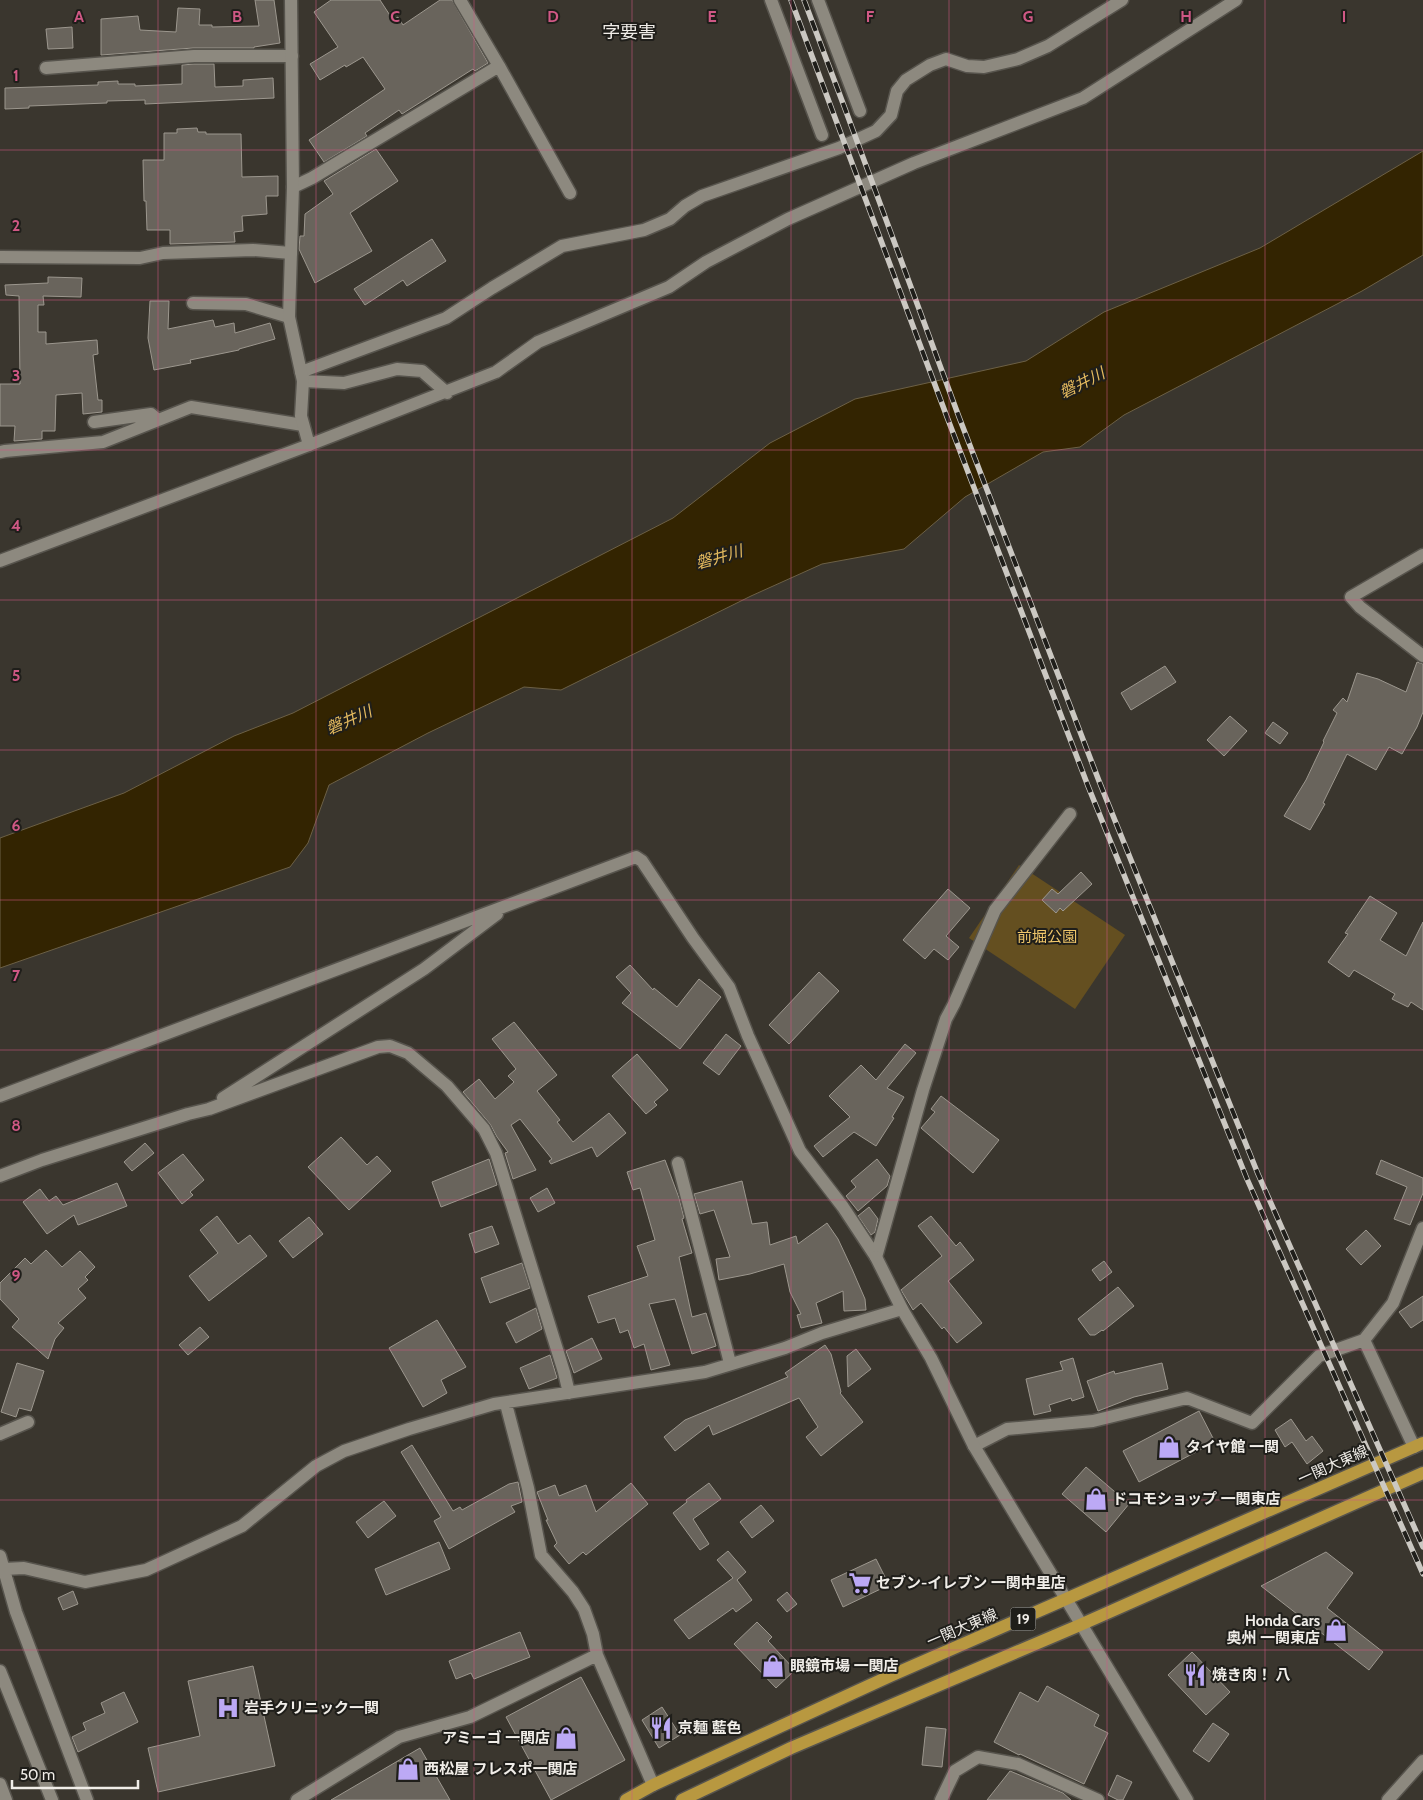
<svg xmlns="http://www.w3.org/2000/svg" width="1423" height="1800" font-family="Cabin,'Noto Sans JP',sans-serif">
<style>
.green{fill:#644f20}
.water{fill:#332401;stroke:#6c6046}
.building{fill:#69645c;stroke:#9c978e}
.lines{fill:none;stroke-linecap:round;stroke-linejoin:round}
.minor-casing{stroke:#57544d;stroke-width:15}
.tertiary-casing{stroke:#57544d;stroke-width:15}
.primary-casing{stroke:#57544d;stroke-width:15}
.minor{stroke:#8d897f;stroke-width:12}
.tertiary{stroke:#8d897f;stroke-width:12}
.primary{stroke:#b89840;stroke-width:12}
.rail-casing{stroke:#cbc8c2;stroke-width:5.5}
.rail{stroke:#1f1e1a;stroke-width:4;stroke-dasharray:11;stroke-linecap:butt}
.grid{fill:none;stroke:#d05885;stroke-width:1;stroke-opacity:0.55}
.labels{text-anchor:middle;dominant-baseline:central;stroke-width:4;stroke-linejoin:round;paint-order:stroke}
.shield{fill:#1f1e1a;stroke:#b1afaa;stroke-width:1}
.shield-label{font-size:14px;font-weight:bold;fill:#f0ede8}
.park-label{font-size:15px;fill:#efc66a;stroke:#1f1e1a}
.poi-label{font-size:15px;font-weight:bold;fill:#f0ede8;stroke:#1f1e1a;text-anchor:start}
.street-label{font-size:15px;fill:#f0ede8;stroke:#1f1e1a}
.water-label{font-size:16px;font-style:italic;fill:#e4ba5e;stroke:#1f1e1a}
.quarter-label{font-size:18px;fill:#f0ede8;stroke:#1f1e1a}
.grid-label{font-size:16px;text-anchor:middle;font-weight:bold;fill:#d05885;stroke:#1f1e1a;stroke-width:4;stroke-linejoin:round;paint-order:stroke}
</style>
<rect width="100%" height="100%" fill="#3a362e"/>
<path class="green" d="M1019,865L1125,935L1075,1009L969,938Z"/>
<path class="water" d="M1423,151V255L1362,291L1124,415L1080,447L1043,452L965,497L904,549L822,564L751,596L561,690L524,687L428,733L329,785L308,843L290,867L0,968V838L124,793L234,736L293,713L673,518L770,443L855,399L1026,361L1104,312L1260,248Z"/>
<path class="building" d="M255,0H274L280,43L254,47V48H193L101,55V19L138,16L140,30L176,32L178,8L200,9L199,25H212V27L259,26Z
M331,0H380L393,20L398,17L403,25L440,0H452L488,63L475,71L473,69L402,114L399,110L365,133L367,136L324,162L309,140L385,89L363,57L346,67L345,65L320,80L310,64L338,47L314,12Z
M72,27L73,48L48,49L46,29Z
M194,64H214L215,87L243,86V80L273,78L274,98L145,104V100L107,101V103L29,106V108L5,109V88L98,85V82L118,81V84H135V86L182,84V65Z
M197,128L198,132H206V134H241L242,177L278,176V196H266L267,214L242,216L243,231L234,232L235,242L170,244V230H147L146,201H144L143,160H164V133H177V129Z
M376,149L398,181L350,213L372,251L315,283L299,249L300,236H304L305,214L333,194L324,181Z
M432,239L446,261L407,286L403,280L365,305L354,289Z
M48,277L82,278L81,297L43,296L44,305H38V332H46V344L97,340L98,354L93,355L98,400H102V412L83,414L82,393L56,395L55,431H42V439L14,441L15,426H0V384H20L19,296L6,295L5,285L48,283Z
M150,301H169L168,329L213,320L215,327L234,323L235,333L270,323L275,339L239,349V350L190,360L191,363L154,370L148,338Z
M1417,662L1423,664V712L1417,727L1402,754L1389,747L1376,770L1347,754L1323,803L1325,804L1310,830L1284,816L1306,780L1324,742L1323,741L1337,713L1333,710L1343,698L1347,702L1357,673L1378,679L1406,692Z
M1165,666L1176,682L1131,710L1121,693Z
M1230,716L1247,731L1224,756L1207,740Z
M1273,722L1288,733L1280,744L1265,733Z
M1081,872L1092,884L1063,911L1060,908L1056,913L1042,900L1052,889L1058,894Z
M948,889L970,908L946,936L959,947L948,960L934,949L925,959L903,940Z
M1370,896L1397,913L1380,940L1406,956L1423,922V1010L1411,1002L1408,1007L1392,999L1395,994L1354,970L1349,977L1328,962L1348,934L1345,933Z
M630,965L653,990L654,988L677,1007L699,979L721,997L680,1049L622,1003L631,993L616,977Z
M819,972L839,991L789,1044L769,1025Z
M514,1022L557,1075L537,1091L560,1120L557,1122L573,1142L609,1113L626,1133L597,1157L592,1147L551,1164L549,1161L552,1159L520,1119L511,1125L536,1170L513,1179L505,1153L508,1152L497,1137L490,1124L463,1092L479,1079L495,1099L514,1082L508,1076L516,1069L492,1039Z
M726,1034L741,1046L719,1075L703,1063Z
M905,1044L916,1053L887,1088L904,1097L892,1117L894,1118L876,1146L854,1132L823,1157L814,1146L850,1117L829,1096L861,1065L876,1080Z
M637,1054L668,1090L654,1102L657,1105L646,1114L612,1076Z
M941,1096L999,1140L973,1173L921,1128L935,1112L931,1109Z
M341,1137L367,1165L377,1156L391,1171L349,1210L308,1167Z
M145,1143L154,1153L132,1171L124,1162Z
M183,1154L204,1180L190,1192L193,1195L182,1204L158,1173Z
M489,1159L497,1185L441,1207L432,1182Z
M877,1159L890,1176L887,1186L858,1211L846,1196L856,1187L851,1181Z
M665,1160L679,1198L684,1218L682,1219L692,1253L679,1257L692,1317L706,1313L716,1346L692,1354L675,1299L649,1304L670,1365L651,1370L644,1344L634,1348L628,1330L620,1333L615,1318L598,1323L588,1296L648,1276L637,1246L655,1240L640,1188L633,1190L627,1172Z
M1381,1160L1423,1178V1193L1410,1225L1394,1219L1407,1187L1376,1174Z
M742,1181L752,1224L767,1222L770,1245L796,1236L798,1244L827,1223L838,1239L852,1269L865,1299L866,1310L844,1311L843,1291L816,1303L822,1323L801,1328L797,1315L801,1314L790,1292L784,1264L750,1274L719,1280L716,1259L730,1257L714,1210L700,1214L694,1194Z
M117,1183L127,1206L78,1225L74,1215L47,1234L23,1202L40,1189L49,1201L56,1196L63,1205Z
M547,1188L555,1203L538,1212L530,1198Z
M869,1207L878,1219L875,1232L871,1235L858,1216Z
M217,1216L238,1244L250,1235L267,1256L209,1301L189,1276L218,1253L200,1230Z
M931,1216L956,1246L960,1242L974,1260L948,1281L982,1323L957,1343L944,1327L942,1329L921,1303L913,1310L901,1290L942,1256L918,1226Z
M309,1217L323,1234L293,1258L279,1241Z
M492,1226L499,1244L475,1253L469,1234Z
M1366,1230L1381,1246L1361,1265L1346,1249Z
M46,1250L62,1267L80,1251L95,1267L85,1277L88,1280L78,1289L86,1298L58,1323L64,1328L55,1339L48,1359L12,1327L19,1319L0,1299V1283L25,1258L31,1264Z
M1104,1261L1112,1272L1100,1281L1092,1270Z
M522,1263L530,1288L490,1303L481,1278Z
M1118,1287L1134,1306L1103,1331L1102,1330L1095,1335H1090L1078,1319Z
M1423,1296V1320L1411,1328L1399,1312Z
M536,1308L542,1329L516,1343L506,1323Z
M437,1320L466,1367L441,1380L447,1393L423,1407L389,1348Z
M200,1327L209,1337L188,1355L179,1345Z
M592,1338L602,1359L574,1373L566,1351Z
M825,1345L831,1354L841,1392L840,1393L863,1422L821,1456L806,1437L818,1427L799,1398L713,1435L709,1425L675,1451L664,1437L685,1420L788,1377L785,1373Z
M856,1349L871,1369L848,1387L847,1356Z
M550,1355L557,1378L529,1389L520,1368Z
M1073,1358L1084,1397L1072,1401L1071,1398L1049,1405L1051,1411L1034,1415L1026,1379L1063,1370L1060,1362Z
M17,1363L44,1371L31,1411L19,1408L16,1417L1,1412Z
M1162,1363L1168,1389L1134,1397L1098,1411L1087,1381L1114,1371L1115,1374Z
M1199,1411L1215,1442L1139,1482L1123,1451Z
M1291,1419L1306,1441L1312,1436L1323,1451L1307,1464L1292,1442L1285,1447L1275,1430Z
M412,1445L453,1511L460,1507L462,1510L509,1484L518,1482L522,1502L511,1506L515,1512L449,1549L434,1521L441,1517L401,1452Z
M1086,1467L1129,1504L1106,1532L1062,1494Z
M631,1483L648,1504L586,1555L583,1552L569,1564L554,1546L557,1543L546,1520H548L537,1492L555,1485L559,1496L586,1485L596,1512Z
M709,1483L721,1499L693,1519L709,1544L700,1550L673,1513L687,1502L686,1500Z
M384,1501L396,1516L368,1538L356,1522Z
M761,1505L774,1521L752,1538L740,1522Z
M439,1542L450,1569L386,1595L375,1569Z
M728,1551L746,1572L737,1580L752,1600L736,1612L733,1608L689,1639L674,1620L733,1578L717,1560Z
M1326,1552L1353,1573L1327,1608L1383,1652L1369,1670L1261,1586Z
M876,1559L889,1585L843,1607L831,1580Z
M73,1591L78,1604L63,1610L58,1598Z
M787,1592L797,1604L787,1612L777,1600Z
M757,1622L772,1637L768,1641L795,1670L776,1688L734,1644Z
M520,1632L530,1657L474,1679L471,1673L456,1679L449,1661Z
M1192,1652L1230,1692L1206,1715L1168,1675Z
M253,1666L275,1766L158,1792L148,1748L200,1736L188,1681Z
M581,1677L625,1760L551,1800L506,1717Z
M1047,1686L1099,1715L1094,1726L1108,1733L1084,1784L1020,1754L1019,1755L994,1742L1020,1692L1038,1702Z
M124,1692L138,1722L78,1752L72,1737L86,1730L83,1723L105,1713L101,1703Z
M662,1707L680,1735L659,1748L642,1720Z
M1213,1723L1229,1734L1209,1762L1193,1751Z
M926,1727L946,1729L942,1767L922,1765Z
M420,1748L450,1800H331Z
M1010,1771L1063,1793L1071,1800H987Z
M1117,1775L1132,1782L1123,1800H1118L1108,1795Z"/>
<g class="lines">
<defs>
<path id="minor" d="M460,0L499,66L570,193
M771,0L822,135
M818,0L860,111
M46,68L194,56H292
M293,187L312,178L499,66
M0,257L140,258L163,253L253,250L291,253
M193,303L246,304L289,317
M301,372L446,318L492,288L562,246L644,230L670,219L685,206L702,196L839,148L876,131L891,115L897,91L906,80L930,65L946,59L967,66L984,67L1018,59L1048,46L1122,0
M303,381L344,383L397,369L422,371L447,393
M94,422L151,414L158,420
M0,452L5,451L103,442L191,407L303,425
M1423,555L1351,597L1360,607L1423,656
M0,561L309,445L496,372L538,342L669,287L706,262L788,219L914,163L1083,98L1236,0
M0,1096L636,857L642,861L693,938L729,987L748,1036L800,1151L843,1207L876,1257
M223,1098L424,969L497,914
M678,1163L730,1363
M0,1176L42,1160L188,1114L209,1109L378,1047L390,1046L408,1053L447,1086L484,1129L496,1153L564,1372L569,1393
M876,1257L923,1090L946,1019L954,1004L995,910L1070,814
M1364,1340L1414,1447
M506,1404L528,1488L541,1555L573,1592L584,1609L593,1634L597,1655L653,1785
M0,1434L28,1422
M974,1446L1007,1429L1093,1421L1187,1398L1252,1423L1319,1356L1364,1340L1393,1303L1423,1228
M0,1556L16,1612L87,1800
M4,1569L24,1568L85,1582L146,1570L242,1526L316,1466L344,1451L409,1429L494,1404L705,1372L785,1348L822,1333L902,1309
M0,1784L6,1800
M297,1800L399,1737L470,1717L597,1655
M941,1800L955,1771L978,1757L1018,1764L1098,1800
M1388,1800L1423,1761"/>
<path id="tertiary" d="M291,0L293,187L289,317L303,381L301,416L309,445
M876,1257L902,1309L931,1358L974,1446L1187,1800
M0,1671L52,1800"/>
<path id="primary" d="M626,1800L653,1785L890,1676L1423,1443
M682,1800L791,1748L1080,1625L1423,1473"/>
</defs>
<use href="#minor" class="minor-casing"/>
<use href="#tertiary" class="tertiary-casing"/>
<use href="#primary" class="primary-casing"/>
<use href="#minor" class="minor"/>
<use href="#tertiary" class="tertiary"/>
<use href="#primary" class="primary"/>
<defs>
<path id="rail" d="M791,0L947,417L1088,786L1247,1179L1423,1574
M804,0L844,106L959,417L1099,781L1258,1174L1423,1547"/>
</defs>
<use href="#rail" class="rail-casing"/>
<use href="#rail" class="rail"/>
</g>
<path class="grid" d="M158,0V1800M316,0V1800M474,0V1800M632,0V1800M791,0V1800M949,0V1800M1107,0V1800M1265,0V1800M0,150H1423M0,300H1423M0,450H1423M0,600H1423M0,750H1423M0,900H1423M0,1050H1423M0,1200H1423M0,1350H1423M0,1500H1423M0,1650H1423"/>
<defs>
<symbol id="shop-bare" viewBox="-9 -9 18 18"><path d="M-5-2.5h2.3a2.7 3.5 0 0 1 5.4 0H5L5.5 6h-11ZM-1.5-2.5h3a1.5 2.3 0 0 0-3 0Z" fill="#bca9f5" stroke="#1f1e1a" stroke-width="2.5" paint-order="stroke"/></symbol>
<symbol id="supermarket-bare" viewBox="-9 -9 18 18"><path d="M-6-5.5h2.5l.6 2H6L4.5 2H-2.5L-4.4-4H-6ZM-1.5 3.2a1.3 1.3 0 1 0 .1 0ZM3 3.2a1.3 1.3 0 1 0 .1 0Z" fill="#bca9f5" stroke="#1f1e1a" stroke-width="2.5" paint-order="stroke"/></symbol>
<symbol id="restaurant-bare" viewBox="-9 -9 18 18"><path d="M-5-6h1v4h1v-4h1v4h1v-4h1v5L-1.5 .5V6h-2V.5L-5-1ZM5-6V6H3V1.5H1.5Q1.5-4 5-6Z" fill="#bca9f5" stroke="#1f1e1a" stroke-width="2.5" paint-order="stroke"/></symbol>
<symbol id="hospital-bare" viewBox="-9 -9 18 18"><path d="M-5-5h3v3.5h4V-5h3V5h-3V1.5h-4V5h-3Z" fill="#bca9f5" stroke="#1f1e1a" stroke-width="2.5" paint-order="stroke"/></symbol>
</defs>
<g fill-rule="evenodd">
<use href="#shop-bare" x="1153" y="1431" width="32" height="32"/>
<use href="#shop-bare" x="1080" y="1483" width="32" height="32"/>
<use href="#supermarket-bare" x="844" y="1567" width="32" height="32"/>
<use href="#shop-bare" x="1320" y="1614" width="32" height="32"/>
<use href="#shop-bare" x="757" y="1650" width="32" height="32"/>
<use href="#restaurant-bare" x="1179" y="1659" width="32" height="32"/>
<use href="#hospital-bare" x="212" y="1692" width="32" height="32"/>
<use href="#restaurant-bare" x="645" y="1712" width="32" height="32"/>
<use href="#shop-bare" x="550" y="1722" width="32" height="32"/>
<use href="#shop-bare" x="392" y="1753" width="32" height="32"/>
</g>
<g class="labels">
<rect class="shield" x="1010.5" y="1607.5" width="25" height="23" rx="4"/>
<g class="shield-label">
<text x="1023" y="1619">19</text>
</g>
<g class="park-label">
<text x="1047" y="937">前堀公園</text>
</g>
<g class="poi-label">
<text x="1186" y="1447">タイヤ館 一関</text>
<text x="1112" y="1499">ドコモショップ 一関東店</text>
<text x="876" y="1583">セブン-イレブン 一関中里店</text>
<text x="1320" y="1621" text-anchor="end">Honda Cars<tspan x="1320" dy="17">奥州 一関東店</tspan></text>
<text x="790" y="1666">眼鏡市場 一関店</text>
<text x="1212" y="1675">焼き肉！ 八</text>
<text x="244" y="1708">岩手クリニック一関</text>
<text x="678" y="1728">京麺 藍色</text>
<text x="550" y="1738" text-anchor="end">アミーゴ 一関店</text>
<text x="424" y="1769">西松屋 フレスポ一関店</text>
</g>
<g class="street-label">
<text transform="translate(1333 1465) rotate(-24)">一関大東線</text>
<text transform="translate(962 1628) rotate(-23)">一関大東線</text>
</g>
<g class="water-label">
<text transform="translate(1082 383) rotate(-27)">磐井川</text>
<text transform="translate(719 557) rotate(-16)">磐井川</text>
<text transform="translate(349 720) rotate(-24)">磐井川</text>
</g>
<g class="quarter-label">
<text x="629" y="32">字要害</text>
</g>
</g>
<g class="grid-label">
<text x="79" y="22">A</text>
<text x="237" y="22">B</text>
<text x="395" y="22">C</text>
<text x="553" y="22">D</text>
<text x="712" y="22">E</text>
<text x="870" y="22">F</text>
<text x="1028" y="22">G</text>
<text x="1186" y="22">H</text>
<text x="1344" y="22">I</text>
<text x="16" y="81">1</text>
<text x="16" y="231">2</text>
<text x="16" y="381">3</text>
<text x="16" y="531">4</text>
<text x="16" y="681">5</text>
<text x="16" y="831">6</text>
<text x="16" y="981">7</text>
<text x="16" y="1131">8</text>
<text x="16" y="1281">9</text>
</g>
<path d="M12 1780v8h126v-8" fill="none" stroke="#f0ede8" stroke-width="2.5"/>
<text x="20" y="1780" font-size="15" fill="#f0ede8" stroke="#1f1e1a" stroke-width="4" paint-order="stroke">50 m</text>
</svg>
